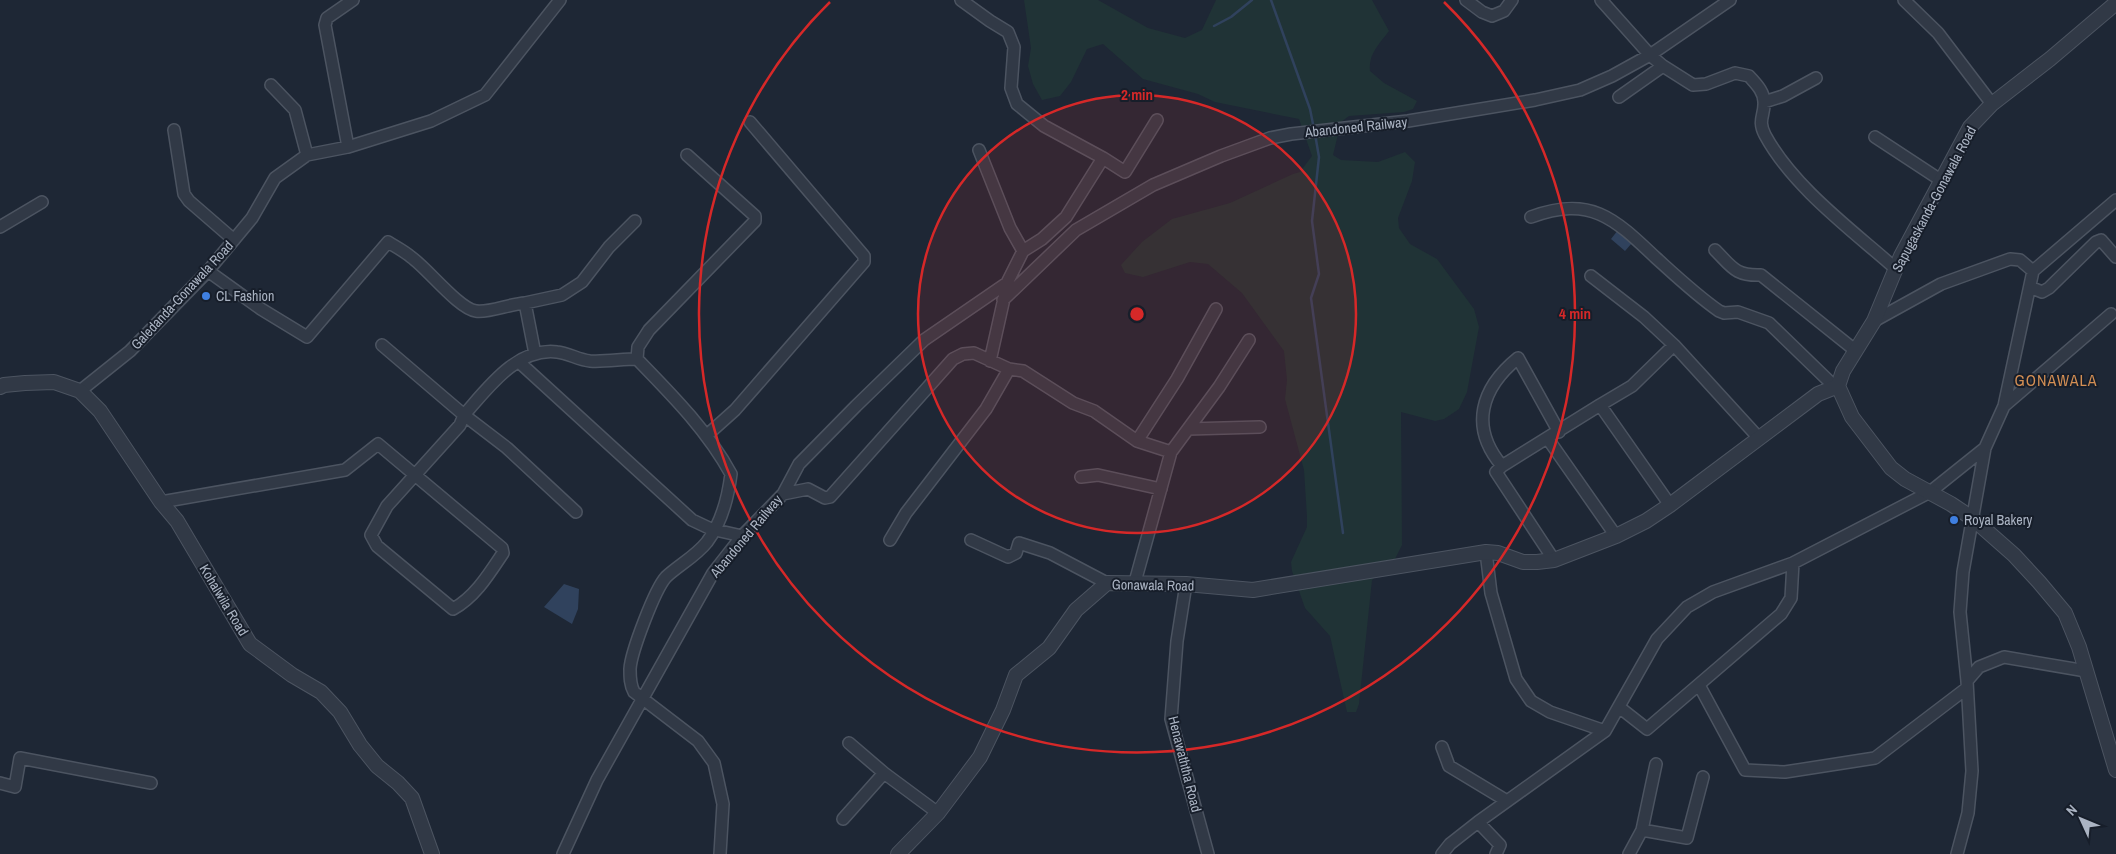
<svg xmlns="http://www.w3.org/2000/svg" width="2116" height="854" font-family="'Archivo Narrow',sans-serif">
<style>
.green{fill:#203336}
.water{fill:#30425d}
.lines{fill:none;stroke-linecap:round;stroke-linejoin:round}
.stream{stroke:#30425d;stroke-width:2.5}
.minor-casing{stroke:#4c5461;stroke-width:14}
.tertiary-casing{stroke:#4c5461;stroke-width:16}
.minor{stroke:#313946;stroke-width:11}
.tertiary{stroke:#313946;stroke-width:14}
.ring{fill:none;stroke:#d62828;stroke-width:2.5}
.shop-dot{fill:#3f7fe0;stroke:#171e2a;stroke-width:2}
.labels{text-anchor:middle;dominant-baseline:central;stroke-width:4;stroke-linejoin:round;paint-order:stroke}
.street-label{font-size:14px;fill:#abb4c3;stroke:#171e2a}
.poi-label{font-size:14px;fill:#abb4c3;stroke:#171e2a;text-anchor:start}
.quarter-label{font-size:16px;letter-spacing:1px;fill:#d48f54;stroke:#171e2a}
.centre{fill:#d62828;stroke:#171e2a;stroke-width:2.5}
.ring-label{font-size:15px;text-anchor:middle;font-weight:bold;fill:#d62828;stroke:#171e2a;stroke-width:4;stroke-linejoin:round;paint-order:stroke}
</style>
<rect width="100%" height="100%" fill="#1e2735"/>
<path class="green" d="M1024,0H1098L1148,28L1185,38L1202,30L1216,0H1372L1389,31C1380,43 1368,54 1370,71L1384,83L1417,101L1413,109L1404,112L1349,116L1341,122L1333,155L1341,160L1378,162L1405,152L1415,162L1412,181L1398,218L1399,228L1410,244L1437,259L1474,309L1479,327L1467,392L1459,409L1444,419L1435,421L1401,412L1402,545L1394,561L1372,580L1359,704L1356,712H1347L1330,636L1305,608L1292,571L1291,562L1307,527V517L1304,470L1285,399L1287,380L1284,351L1242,293L1208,264L1190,262L1143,277L1125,273L1121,265L1142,242L1172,219L1230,203L1293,174L1300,172L1312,156L1299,119L1215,102L1198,94L1143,79L1103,44L1087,49L1071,82L1060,96L1042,100L1033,84L1028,66L1031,48Z"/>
<path class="water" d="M1618,230L1632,243L1625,251L1611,239Z
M564,584L579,589L578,609L572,624L544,607Z"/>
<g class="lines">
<path class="stream" d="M1271,0L1310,109L1314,129
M1214,26L1231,17L1252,0
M1315,134L1319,157L1312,221L1319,274L1311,298L1343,533"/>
<defs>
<path id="minor" d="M1466,0L1482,12L1492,16L1504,11L1512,0
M1601,0L1650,55L1663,66L1693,85L1706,84L1735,73L1749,76C1755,83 1764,91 1764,102C1765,115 1757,120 1765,135C1793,187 1852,230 1896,269
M1904,0L1938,33L1992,104
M271,85L295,110L307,155
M1619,97L1663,66
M1764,102L1783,96L1816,78
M174,130L184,194L189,201L234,240
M1875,137L1942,181
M348,147L325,25L327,18L353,0
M979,150L1010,228L1023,251
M1103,158L1125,172L1157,120
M1531,217C1590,195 1614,218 1655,257C1676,276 1696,295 1719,311L1724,313L1738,312L1769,323L1834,386
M0,227L42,202
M1715,250C1732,267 1735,276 1761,275L1856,351
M208,271L261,309L307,337L388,242C396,247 404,251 411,257C427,268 459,309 476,311C489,313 509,304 525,303
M1591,276L1644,317L1674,345L1758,437
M2030,287L2042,292L2049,288L2096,242L2101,240L2116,257
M1003,300L1076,230L1153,185L1221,156L1270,138L1291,134L1408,121L1535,100L1580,90L1612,76L1650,55L1730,0
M1874,321L1941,284L2010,259L2020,260L2033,271
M535,354L525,303L562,295L582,282L609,247L635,221
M637,359L638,347L649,330L755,221V216L687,155
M990,361L1005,294
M519,362L692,520L711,529L742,536
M80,391L130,351L208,271L252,218L275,178L307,155L348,147L431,121L485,95L560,0
M1600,405L1632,386L1674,345
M2004,406L2111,314
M1188,429L1260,427
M706,436L735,410L864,262V256L750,122
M1548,439L1616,536
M1137,441L1177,379L1216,309
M1171,452L1219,387L1249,340
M1502,466C1469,427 1481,388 1518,358L1559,432
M1081,477L1098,475L1161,489
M783,494L808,489L825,498L830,497L953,359L963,354L974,353L1009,369L1023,371L1073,403L1094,411L1137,441L1171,452L1135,582
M161,502L345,470L378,444L502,548L503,553C489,574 475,597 453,609L377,546L371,535L387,506L460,425L464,415L382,345
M576,512L507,448L464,415C487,389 517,347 557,352C568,353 579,360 590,361C605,362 622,359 637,359C672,395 707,430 731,474C728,498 722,522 707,542C696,556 679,565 666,577C655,589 631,652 630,669C630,677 630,685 634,692L698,741L714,763L723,804L720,854
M890,540L906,513L986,409L1009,369
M971,540L1008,557L1016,553L1019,543L1050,553L1107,583
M1486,552L1491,593L1516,679L1531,701L1550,712L1605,731
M1554,560L1496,472L1502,466L1600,405L1670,505
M1186,584L1177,641L1171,719L1208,854
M1967,681L1960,612L1963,572L1985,448
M1699,685L1745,770L1785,772L1875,758L1967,688
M1619,707L1647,729L1781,614L1791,598L1793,563
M849,743L884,773
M1442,747L1449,766L1507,801
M0,783L15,787L20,758L151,783
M843,819L884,773L938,813
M1478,822L1500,845L1496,854
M1642,830L1687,838L1703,777
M563,854L597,780L713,573L742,536L783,494L799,464L856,406L924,340L1007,283L1023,251L1042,239L1066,217L1103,158L1044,126L1017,104L1011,88L1014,47L1008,32L990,21L961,0
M1442,854L1450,844L1478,822L1605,731L1657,639L1687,607L1713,592L1793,563L1930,492L1985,448L2004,406L2033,271L2116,200
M1629,854L1642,830L1656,764
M1957,854L1968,813L1972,771L1967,681L1979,667L2004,657L2086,671"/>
<path id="tertiary" d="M1838,386L1852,417L1891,468L1905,479L1951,504L1972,518L2014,555L2039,582L2065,613L2079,647L2116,770
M1838,386L1843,371L1874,321L1901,256L1970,127L1992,104L2050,59L2116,3
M0,387L4,385L25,383L54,382L80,391L100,411L161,502L177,521L250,644L292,675L321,692L340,712L360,745L377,766L398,783L412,798L432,854
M898,854L938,813L980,757L1003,710L1016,675L1049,648L1076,610L1107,583L1186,584L1253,590L1486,552L1498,553L1523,562H1537L1554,560L1616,536L1646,521L1670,505L1818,394L1838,386"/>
</defs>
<use href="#minor" class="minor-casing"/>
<use href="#tertiary" class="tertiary-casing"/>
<use href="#minor" class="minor"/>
<use href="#tertiary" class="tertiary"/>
</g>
<circle cx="1137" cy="314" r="219" fill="#d62828" fill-opacity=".12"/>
<g class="ring">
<circle cx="1137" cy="314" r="219"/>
<path d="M1444 2A438 438 0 1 1 830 2"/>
</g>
<g class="shop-dot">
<circle cx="206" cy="296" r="5"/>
<circle cx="1954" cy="520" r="5"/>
</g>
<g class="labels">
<g class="street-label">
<text transform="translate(1356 127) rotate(-6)">Abandoned Railway</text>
<text transform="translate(1934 199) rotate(-62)">Sapugaskanda-Gonawala Road</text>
<text transform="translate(182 295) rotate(-47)">Galedanda-Gonawala Road</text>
<text transform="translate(746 536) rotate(-50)">Abandoned Railway</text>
<text transform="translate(1153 585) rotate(1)">Gonawala Road</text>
<text transform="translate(224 600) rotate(59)">Kohalwila Road</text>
<text transform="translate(1185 764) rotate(76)">Henawaththa Road</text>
</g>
<g class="poi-label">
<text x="216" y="296">CL Fashion</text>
<text x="1964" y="520">Royal Bakery</text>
</g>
<g class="quarter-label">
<text x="2056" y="380">GONAWALA</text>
</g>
</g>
<circle cx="1137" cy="314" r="8" class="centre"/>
<g class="ring-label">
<text x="1137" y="100">2 min</text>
<text x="1575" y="319">4 min</text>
</g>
<g transform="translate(2081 819) rotate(314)" stroke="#171e2a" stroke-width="4" paint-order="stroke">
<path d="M0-4L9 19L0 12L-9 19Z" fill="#abb4c3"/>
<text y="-8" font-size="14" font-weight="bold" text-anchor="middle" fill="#abb4c3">N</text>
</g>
</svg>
